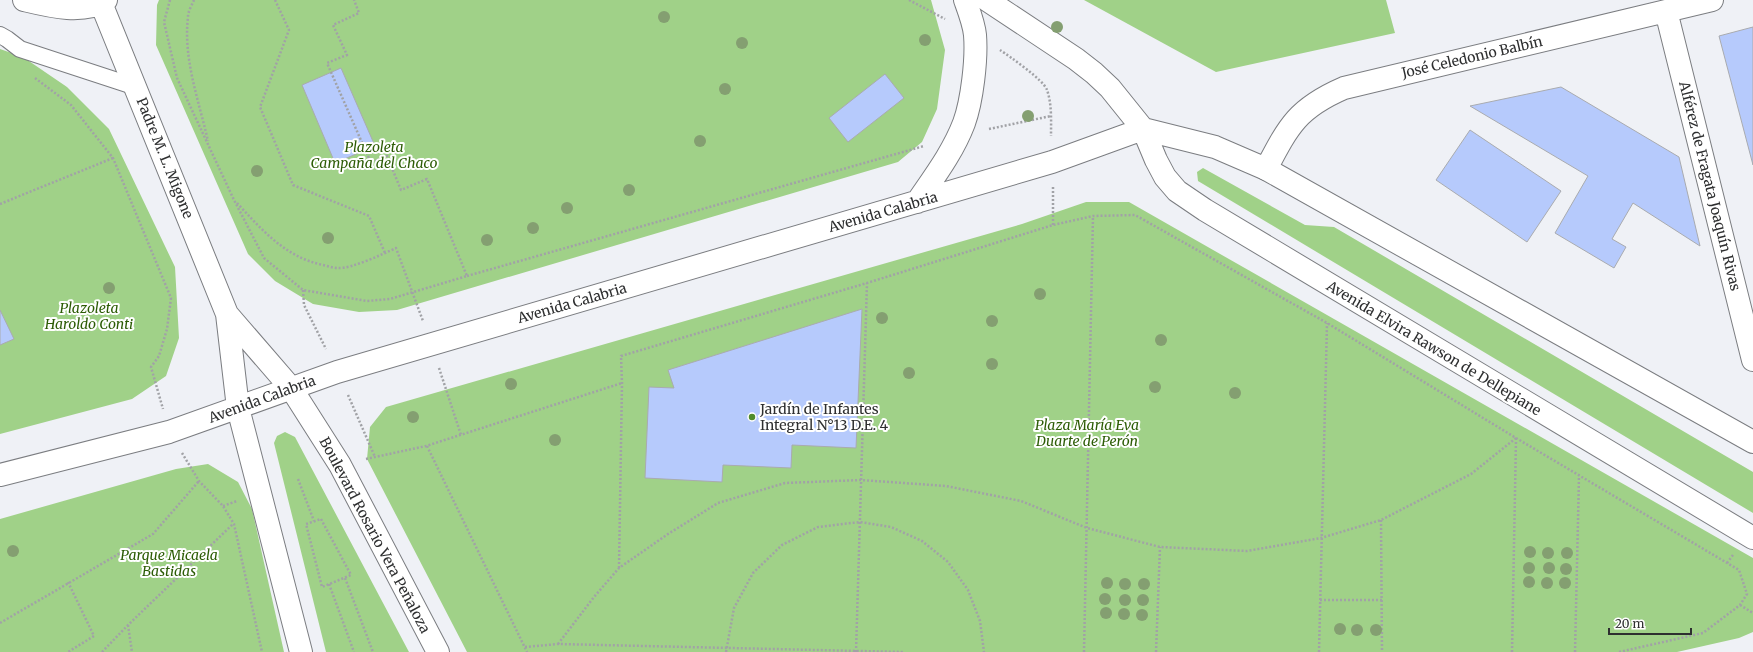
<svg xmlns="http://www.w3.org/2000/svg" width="1753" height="652" font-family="Merriweather,serif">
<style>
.green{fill:#a0d188}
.building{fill:#b6cafc;stroke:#a9abaf}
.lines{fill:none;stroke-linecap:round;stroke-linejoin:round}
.service-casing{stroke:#7b7d81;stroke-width:18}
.minor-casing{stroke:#7b7d81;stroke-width:24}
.secondary-casing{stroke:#7b7d81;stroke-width:24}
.path{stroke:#a1a2a6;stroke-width:2.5;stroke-dasharray:2 2;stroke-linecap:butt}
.service{stroke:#fff;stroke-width:16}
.minor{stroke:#fff;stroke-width:22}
.secondary{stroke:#fff;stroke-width:22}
.tree{fill:#849f71}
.poi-dot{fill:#508c2a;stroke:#fff;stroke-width:1.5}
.labels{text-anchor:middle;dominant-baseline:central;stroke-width:4;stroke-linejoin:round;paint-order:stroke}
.street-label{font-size:14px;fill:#2e2f30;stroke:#fff}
.park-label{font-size:14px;font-style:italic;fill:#2c5c05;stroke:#fff}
.poi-label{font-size:14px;fill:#2e2f30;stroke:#fff;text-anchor:start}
</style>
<rect width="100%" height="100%" fill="#eff1f6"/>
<path class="green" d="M159,0H931L945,50L937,109L922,142L898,162L397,310L359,312L313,304L275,281L248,254L156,45L157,5Z
M1084,0H1386L1395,33L1216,72Z
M0,49L23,57L67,87L109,129L175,267L179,338L166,376L132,399L0,434Z
M1203,168L1305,225L1334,227L1753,472V513L1198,181L1197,172Z
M1086,202H1129L1753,558V632L1739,638L1677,652H467L367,459L370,427L386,407L1022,224Z
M285,432L295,437L409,652H326L274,443L277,436Z
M208,464L238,482L252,509L284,652H0V519L176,469Z"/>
<path class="building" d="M1753,27V165L1719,36Z
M341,68L375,146L335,163L302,85Z
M885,74L904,98L848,142L829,118Z
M1561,87L1679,157L1700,246L1633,203L1612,239L1626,247L1614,268L1555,233L1588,176L1470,106Z
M1470,130L1561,191L1527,242L1436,180Z
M862,309L856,448L792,445L791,468L723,465L722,482L645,478L649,387L674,388L668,370Z
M0,310L14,339L0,345Z"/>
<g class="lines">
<defs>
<path id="service" d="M0,35L7,39L20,49L136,87"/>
<path id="minor" d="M1666,11L1753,360
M1266,169C1289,125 1298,108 1344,88L1712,0"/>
<path id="secondary" d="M24,0C49,6 83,15 106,0
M987,0L1076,59L1094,73L1110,88L1143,129L1156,160L1165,177L1177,191L1205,210L1753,538
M101,3L227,314L238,408L301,652
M1143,129L1215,147L1266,169L1753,442
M917,202C934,177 953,152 964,123C972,101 977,59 975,35C974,24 969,11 965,0
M227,314L291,388L340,465L438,652
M0,475L169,432L337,372L1052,162L1143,129"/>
</defs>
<use href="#service" class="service-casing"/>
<use href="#minor" class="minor-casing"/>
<use href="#secondary" class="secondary-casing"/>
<path class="path" d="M170,0L164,22L177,78L234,200L264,258L303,290L367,301L390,299L467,276L427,179L401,190L387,156L371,163L327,63L347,55L333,25L359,13L354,0
M194,0C192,5 188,11 188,17C183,59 199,101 208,141
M275,0L289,30L260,107L293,185L369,216L385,253
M909,0L945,19
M1000,50C1009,56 1044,80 1047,90C1052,104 1051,121 1051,136
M35,78L71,105L113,158L171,298L167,329L159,356L151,367L163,409
M989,129L1051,116
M1053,187V225
M237,203C262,230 285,257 323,265C328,266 333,268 338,268C351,269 383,254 396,248L423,321
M0,204L113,158
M467,276L924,146
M303,290L304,305L326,349
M439,368L461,435
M348,395L375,457
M427,446L527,652
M182,453L199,481L223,506L234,524L262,652
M366,459L426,446L622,383
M298,479L314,521
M223,506L237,501
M321,519L351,575L322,587L306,524Z
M1381,520L1382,652
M1727,563L1733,555
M619,568L622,383L621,356L867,283L1053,225L1093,216L1135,215L1327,323L1516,438L1739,570L1747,594L1740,605L1703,633L1619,652
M345,578L373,652
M68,582L94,636L68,652
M329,584L354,652
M1320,600H1382
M1740,605L1753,613
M0,623L153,534L199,481
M128,625L132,652
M558,644L594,597L619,568L668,534L718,503L785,483L861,480L946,486L1021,501L1087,528L1160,547L1247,551L1321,538L1381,520L1471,474L1516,438
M525,647L558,644L903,652
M102,652L128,625L233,524
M726,652L734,608L753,573L782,545L818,527L860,522L891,527L922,541L948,562L968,590L980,621L984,652
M856,652L867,283
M1084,652L1093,216
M1156,652L1160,547
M1319,652L1327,323
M1512,652L1516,439
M1575,652L1579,476"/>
<use href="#service" class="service"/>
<use href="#minor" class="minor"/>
<use href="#secondary" class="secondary"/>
</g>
<g class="tree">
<circle cx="664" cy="17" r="6"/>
<circle cx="1057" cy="27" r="6"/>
<circle cx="925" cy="40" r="6"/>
<circle cx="742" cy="43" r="6"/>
<circle cx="725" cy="89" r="6"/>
<circle cx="1028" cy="116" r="6"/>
<circle cx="700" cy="141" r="6"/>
<circle cx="257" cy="171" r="6"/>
<circle cx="629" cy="190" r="6"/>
<circle cx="567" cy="208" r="6"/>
<circle cx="533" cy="228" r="6"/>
<circle cx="328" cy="238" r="6"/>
<circle cx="487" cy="240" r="6"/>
<circle cx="109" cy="288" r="6"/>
<circle cx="1040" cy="294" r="6"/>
<circle cx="882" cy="318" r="6"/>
<circle cx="992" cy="321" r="6"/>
<circle cx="1161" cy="340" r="6"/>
<circle cx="992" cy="364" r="6"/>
<circle cx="909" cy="373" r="6"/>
<circle cx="511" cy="384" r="6"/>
<circle cx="1155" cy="387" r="6"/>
<circle cx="1235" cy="393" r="6"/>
<circle cx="413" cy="417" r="6"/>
<circle cx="555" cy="440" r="6"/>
<circle cx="13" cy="551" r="6"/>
<circle cx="1530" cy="552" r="6"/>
<circle cx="1548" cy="553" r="6"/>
<circle cx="1567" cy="553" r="6"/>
<circle cx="1529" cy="568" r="6"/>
<circle cx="1549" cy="568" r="6"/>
<circle cx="1566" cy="569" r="6"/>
<circle cx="1529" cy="582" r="6"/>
<circle cx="1107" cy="583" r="6"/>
<circle cx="1547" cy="583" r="6"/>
<circle cx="1565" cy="583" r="6"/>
<circle cx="1125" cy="584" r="6"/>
<circle cx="1144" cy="584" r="6"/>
<circle cx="1105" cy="599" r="6"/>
<circle cx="1125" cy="600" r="6"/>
<circle cx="1143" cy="600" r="6"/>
<circle cx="1106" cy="613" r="6"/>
<circle cx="1124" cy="614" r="6"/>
<circle cx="1142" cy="615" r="6"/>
<circle cx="1340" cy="629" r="6"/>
<circle cx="1357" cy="630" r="6"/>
<circle cx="1376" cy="630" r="6"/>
</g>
<circle class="poi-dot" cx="752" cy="417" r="4"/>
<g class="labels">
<g class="street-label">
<text transform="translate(1472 57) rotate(-13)">José Celedonio Balbín</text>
<text transform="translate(165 158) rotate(68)">Padre M. L. Migone</text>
<text transform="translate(1710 186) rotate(76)">Alférez de Fragata Joaquín Rivas</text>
<text transform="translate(883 212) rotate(-16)">Avenida Calabria</text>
<text transform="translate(572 303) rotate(-16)">Avenida Calabria</text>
<text transform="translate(1434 348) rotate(31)">Avenida Elvira Rawson de Dellepiane</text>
<text transform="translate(262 399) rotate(-20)">Avenida Calabria</text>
<text transform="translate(375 535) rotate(62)">Boulevard Rosario Vera Peñaloza</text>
</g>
<g class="park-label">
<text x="374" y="147">Plazoleta<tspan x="374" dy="16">Campaña del Chaco</tspan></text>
<text x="89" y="308">Plazoleta<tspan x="89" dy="16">Haroldo Conti</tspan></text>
<text x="1087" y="425">Plaza María Eva<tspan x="1087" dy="16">Duarte de Perón</tspan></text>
<text x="169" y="555">Parque Micaela<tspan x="169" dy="16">Bastidas</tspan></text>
</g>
<g class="poi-label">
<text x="760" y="409">Jardín de Infantes<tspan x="760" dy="16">Integral N°13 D.E. 4</tspan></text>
</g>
</g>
<path d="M1609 628v6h82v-6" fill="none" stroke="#2e2f30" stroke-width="2"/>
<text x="1615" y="628" font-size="12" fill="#2e2f30" stroke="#ffffff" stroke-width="3" paint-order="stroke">20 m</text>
</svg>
